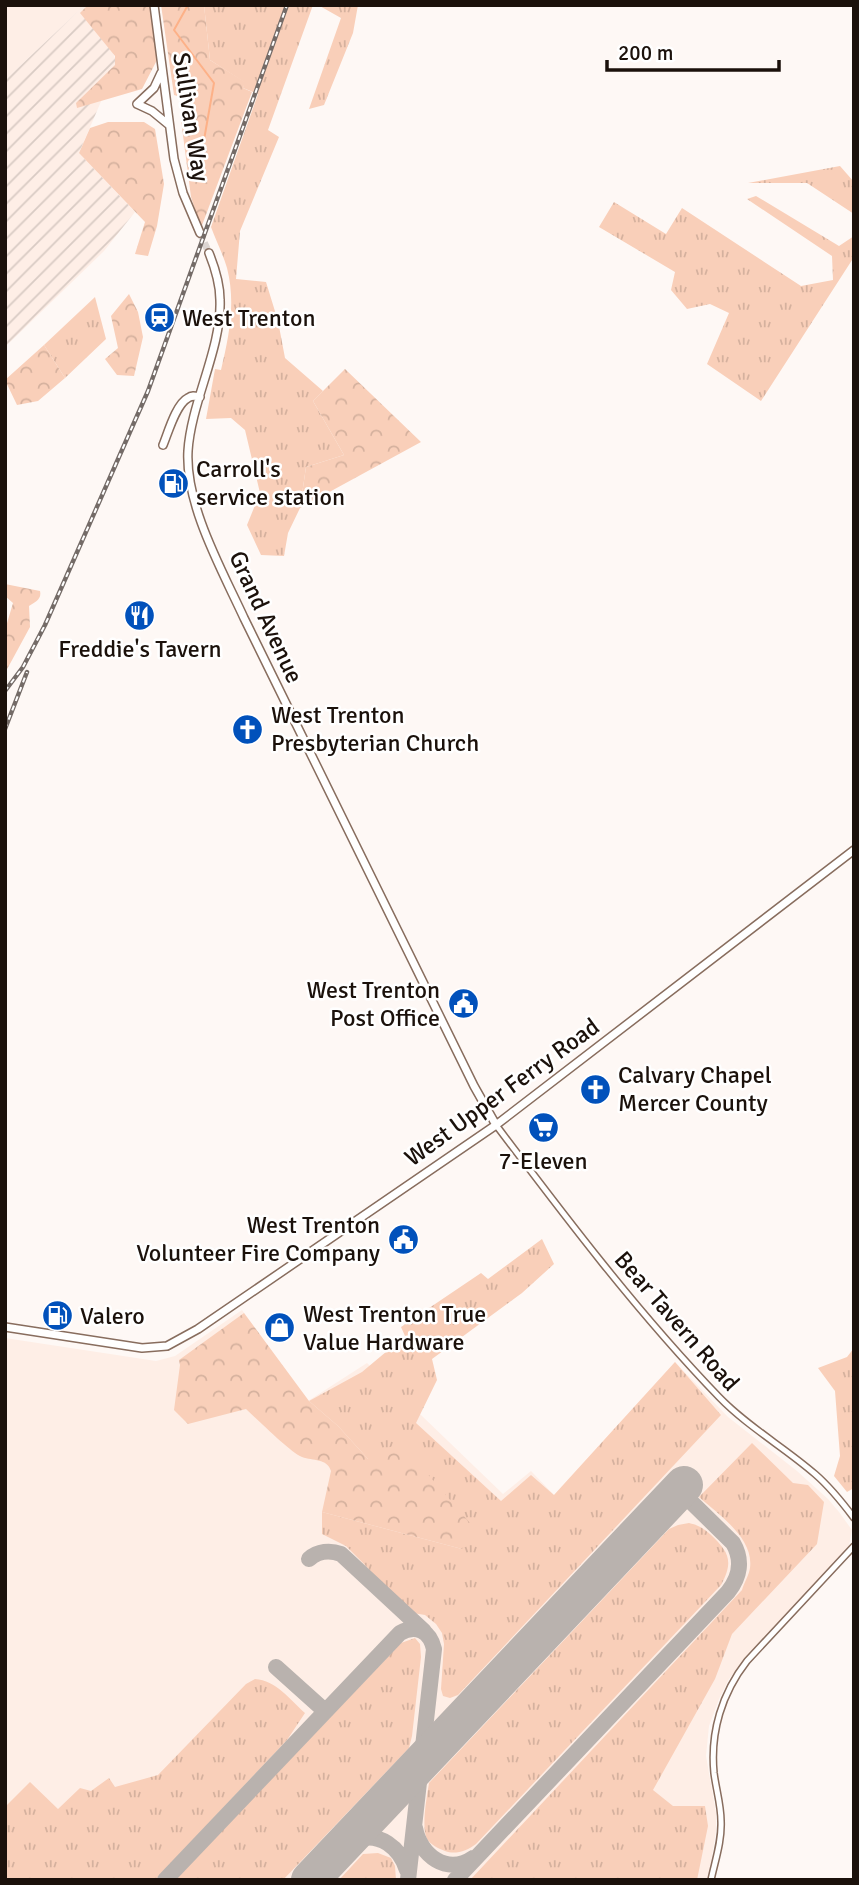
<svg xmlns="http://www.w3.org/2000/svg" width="859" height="1885" font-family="Signika,sans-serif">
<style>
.built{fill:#feeee6}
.industrial{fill:url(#industrial-furrows)}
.grass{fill:url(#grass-tufts)}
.forest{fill:url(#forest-crowns)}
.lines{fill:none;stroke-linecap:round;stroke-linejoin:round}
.stream{stroke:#fdb188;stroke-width:2}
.taxiway{stroke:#b9b2ae;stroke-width:16}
.runway{stroke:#b9b2ae;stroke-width:38}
.major-tunnel{stroke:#dcd5d2;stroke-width:7;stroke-dasharray:7 3.5;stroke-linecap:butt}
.minor-casing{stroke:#886d5e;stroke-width:8}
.major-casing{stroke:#886d5e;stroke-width:10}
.minor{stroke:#fff;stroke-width:5}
.major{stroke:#fff;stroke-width:7}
.rail-casing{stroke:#746b67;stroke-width:4.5}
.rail{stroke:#fff;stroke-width:2;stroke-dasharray:5;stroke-linecap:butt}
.labels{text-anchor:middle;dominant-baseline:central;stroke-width:5;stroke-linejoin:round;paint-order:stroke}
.street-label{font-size:24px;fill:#1b110b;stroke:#fff}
.poi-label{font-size:24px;fill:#1b110b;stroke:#fff;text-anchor:start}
</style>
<defs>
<pattern id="industrial-furrows" width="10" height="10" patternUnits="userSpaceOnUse" patternTransform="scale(1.75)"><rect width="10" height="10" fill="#feeee6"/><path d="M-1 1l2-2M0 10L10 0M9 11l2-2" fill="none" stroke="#d9cbc4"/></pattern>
<pattern id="grass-tufts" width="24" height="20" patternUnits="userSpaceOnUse" patternTransform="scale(1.75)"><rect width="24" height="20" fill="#f9cfb9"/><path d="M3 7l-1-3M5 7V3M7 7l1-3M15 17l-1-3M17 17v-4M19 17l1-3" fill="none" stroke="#d5b19e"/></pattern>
<pattern id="forest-crowns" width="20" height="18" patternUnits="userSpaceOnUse" patternTransform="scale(1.75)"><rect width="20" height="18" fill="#f9cfb9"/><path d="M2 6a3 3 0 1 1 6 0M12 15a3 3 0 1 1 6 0" fill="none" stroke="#d5b19e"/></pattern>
</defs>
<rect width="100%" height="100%" fill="#fef8f5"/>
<path class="built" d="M5,5H85L5,80Z
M242,1310L308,1401L367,1363L503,1494L531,1471L554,1495L675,1362L728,1417L797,1471L828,1499L839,1512L852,1530L849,1546L743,1661L729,1679L719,1699L709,1726L706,1756L716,1813V1831L708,1880H5V1338L156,1361L175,1356Z"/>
<path class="industrial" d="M85,5H141L112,50L117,64L79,153L135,212L104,251L5,347V80Z"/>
<path class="grass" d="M204,5H313L268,130L279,137L240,231L236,279L266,282L278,321L285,358L323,391L313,401L344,455L306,467L300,508L288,533L284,556L261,555L247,525L260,493L245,430L231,418L206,419L215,369L221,370C229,336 236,303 227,268C223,254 216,241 211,227L258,94L243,88L244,82L210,60Z
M318,5H358L353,33L324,105L309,109L341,18Z
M840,166L854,182V214L807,183H748Z
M756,196L839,246L854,236V257L761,401L707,364L729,313L710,304L687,309L671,290L675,272L599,227L614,202L666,234L682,208L801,286L833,280L832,256L747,199Z
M95,297L106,339L65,378L44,345Z
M542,1239L554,1264L522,1293L432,1359L437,1380L416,1423L501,1501L531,1475L554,1495L675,1362L721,1415L458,1695L450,1698L443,1696L441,1689L444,1644L442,1633L436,1624L425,1615L407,1612L364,1564L346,1546L322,1534V1512L462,1549L368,1459L338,1426L309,1401L362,1372L405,1336L401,1327L481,1273L488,1279Z
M854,1348V1488L847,1492L834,1476L840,1456L835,1391L818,1368L847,1357Z
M752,1443L793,1483L808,1485L824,1502L817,1544L732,1634L715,1679L653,1790L673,1806H705L708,1826L697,1880H470L742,1590C744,1583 749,1575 750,1568C754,1538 719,1515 699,1497Z
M689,1523C698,1525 703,1528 710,1534C729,1552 734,1561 721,1585L476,1844C467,1851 455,1855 445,1851C439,1849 430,1844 427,1839C421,1827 427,1796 429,1783L669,1529L678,1525Z
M415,1638L420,1644L421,1657L412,1736L409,1748L283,1880H175L401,1643Z
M255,1679C276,1680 290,1700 305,1713L287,1740L155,1880H5V1807L30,1782L58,1809L80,1788L91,1791L109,1778L115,1787L158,1775L246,1684Z
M378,1853L391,1858L395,1866L396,1880H339L363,1854Z"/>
<path class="forest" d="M88,5H151L157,60L142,89L77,108L76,103L115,65V56L80,13Z
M161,5H204L210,60L245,82L243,88L252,92L201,228L191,197L181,120L195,115L193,101L174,95Z
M108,122H144L155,129L164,184L157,226L148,256L135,254L145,222L79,153L90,128Z
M129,294L138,312L143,337L134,376L117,375L105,359L118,348L111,316Z
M44,345L65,378L38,401L17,405L5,380Z
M345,369L421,442L300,508L306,467L344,455L313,401Z
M5,584L40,591C42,599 35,602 29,606L30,627L5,673V630L13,603L5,596Z
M244,1313L309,1401L338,1426L368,1459L400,1442L476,1530L462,1549L322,1512L331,1471C327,1458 313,1461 302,1457C290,1452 258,1420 246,1409L188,1424L174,1410L180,1365L179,1360Z"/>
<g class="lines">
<path class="stream" d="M188,5L174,30L214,83L198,174"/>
<path class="taxiway" d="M309,1559C318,1551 330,1550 341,1554L424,1631
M276,1667L325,1711
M415,1828C420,1855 447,1876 473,1858
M340,1848C345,1845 350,1842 355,1840C380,1831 400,1848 407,1870
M165,1880L400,1633C416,1624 430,1631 434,1649L408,1880
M455,1880L728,1592C740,1577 743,1560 733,1543L679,1490"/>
<path class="runway" d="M310,1880L684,1485"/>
<path class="major-tunnel" d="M200,233L209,253"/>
<defs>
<path id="minor" d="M496,1125C566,1218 638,1313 719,1397C748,1427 784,1447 815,1474C830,1487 842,1502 854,1518
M711,1880C715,1861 722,1841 721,1821C721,1805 716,1789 714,1773C710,1732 722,1693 747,1661L854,1546"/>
<path id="major" d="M154,5L174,159L183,193L200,233
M161,73L154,88L137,104L152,111L169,125
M209,253C215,268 220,283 220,300C222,348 191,402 188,451C185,505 222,570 244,618L474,1086L496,1125
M163,445C168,433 176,404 188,398C192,395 195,396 200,397
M5,1327L142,1348L167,1346L198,1329L496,1125L854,850"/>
</defs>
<use href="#minor" class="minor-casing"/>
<use href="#major" class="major-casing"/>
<use href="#minor" class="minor"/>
<use href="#major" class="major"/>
<defs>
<path id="rail" d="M5,691L23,667L45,625L148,391L287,5
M5,729L27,672"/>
</defs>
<use href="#rail" class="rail-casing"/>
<use href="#rail" class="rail"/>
</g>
<defs>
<symbol id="station-disc" viewBox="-11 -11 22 22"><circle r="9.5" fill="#0151bb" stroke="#fff"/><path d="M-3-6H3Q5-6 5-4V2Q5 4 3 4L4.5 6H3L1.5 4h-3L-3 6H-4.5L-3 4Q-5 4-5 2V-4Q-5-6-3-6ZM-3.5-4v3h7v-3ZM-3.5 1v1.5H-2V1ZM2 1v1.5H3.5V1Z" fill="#fff"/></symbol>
<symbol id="fuel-disc" viewBox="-11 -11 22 22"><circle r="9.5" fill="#0151bb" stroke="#fff"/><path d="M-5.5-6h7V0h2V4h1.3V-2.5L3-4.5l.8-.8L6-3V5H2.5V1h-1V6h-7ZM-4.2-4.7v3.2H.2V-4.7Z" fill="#fff"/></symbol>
<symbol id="restaurant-disc" viewBox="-11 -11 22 22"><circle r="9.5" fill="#0151bb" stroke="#fff"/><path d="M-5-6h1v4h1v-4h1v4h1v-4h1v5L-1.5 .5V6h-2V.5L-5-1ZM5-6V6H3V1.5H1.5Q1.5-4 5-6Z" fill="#fff"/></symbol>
<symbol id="church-disc" viewBox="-11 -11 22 22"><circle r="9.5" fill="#0151bb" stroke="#fff"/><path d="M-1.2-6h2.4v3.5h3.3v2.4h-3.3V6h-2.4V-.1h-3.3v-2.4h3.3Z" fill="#fff"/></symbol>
<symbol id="civic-disc" viewBox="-11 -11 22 22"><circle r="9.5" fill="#0151bb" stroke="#fff"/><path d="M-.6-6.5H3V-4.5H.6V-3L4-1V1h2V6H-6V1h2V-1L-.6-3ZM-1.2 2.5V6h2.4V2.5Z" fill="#fff"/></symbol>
<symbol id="supermarket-disc" viewBox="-11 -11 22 22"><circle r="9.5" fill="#0151bb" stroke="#fff"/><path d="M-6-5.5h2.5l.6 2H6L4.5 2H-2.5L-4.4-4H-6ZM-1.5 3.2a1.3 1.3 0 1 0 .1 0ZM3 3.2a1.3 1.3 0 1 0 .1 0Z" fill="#fff"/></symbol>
<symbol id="shop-disc" viewBox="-11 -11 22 22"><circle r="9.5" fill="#0151bb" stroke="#fff"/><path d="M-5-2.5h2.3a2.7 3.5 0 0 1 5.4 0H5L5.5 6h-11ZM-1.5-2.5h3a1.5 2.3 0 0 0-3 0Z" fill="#fff"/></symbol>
</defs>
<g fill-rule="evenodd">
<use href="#station-disc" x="142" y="300" width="35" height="35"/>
<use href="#fuel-disc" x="156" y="466" width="35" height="35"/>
<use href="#restaurant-disc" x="122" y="598" width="35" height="35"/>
<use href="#church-disc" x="230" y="712" width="35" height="35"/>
<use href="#civic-disc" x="446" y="986" width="35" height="35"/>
<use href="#church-disc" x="578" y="1072" width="35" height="35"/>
<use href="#supermarket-disc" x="526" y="1110" width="35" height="35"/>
<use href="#civic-disc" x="386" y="1222" width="35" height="35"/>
<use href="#fuel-disc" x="40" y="1298" width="35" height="35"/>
<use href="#shop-disc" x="262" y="1310" width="35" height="35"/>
</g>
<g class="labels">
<g class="street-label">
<text transform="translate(191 117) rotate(81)">Sullivan Way</text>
<text transform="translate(266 617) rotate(65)">Grand Avenue</text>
<text transform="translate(502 1092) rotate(-36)">West Upper Ferry Road</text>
<text transform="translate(677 1321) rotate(49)">Bear Tavern Road</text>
</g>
<g class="poi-label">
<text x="182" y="318">West Trenton</text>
<text x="196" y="469">Carroll's<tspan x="196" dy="28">service station</tspan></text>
<text x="140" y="649" text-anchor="middle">Freddie's Tavern</text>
<text x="271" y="715">West Trenton<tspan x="271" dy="28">Presbyterian Church</tspan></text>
<text x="440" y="990" text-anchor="end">West Trenton<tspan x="440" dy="28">Post Office</tspan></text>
<text x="618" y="1075">Calvary Chapel<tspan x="618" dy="28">Mercer County</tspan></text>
<text x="543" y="1161" text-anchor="middle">7-Eleven</text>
<text x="380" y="1225" text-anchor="end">West Trenton<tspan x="380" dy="28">Volunteer Fire Company</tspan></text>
<text x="303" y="1314">West Trenton True<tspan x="303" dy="28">Value Hardware</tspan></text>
<text x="80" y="1316">Valero</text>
</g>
</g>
<rect width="859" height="1885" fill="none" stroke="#1b110b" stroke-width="14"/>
<path d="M607 60v10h172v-10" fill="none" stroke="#1b110b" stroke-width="3.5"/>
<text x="618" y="60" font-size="21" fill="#1b110b" stroke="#ffffff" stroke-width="5" paint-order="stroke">200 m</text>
</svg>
